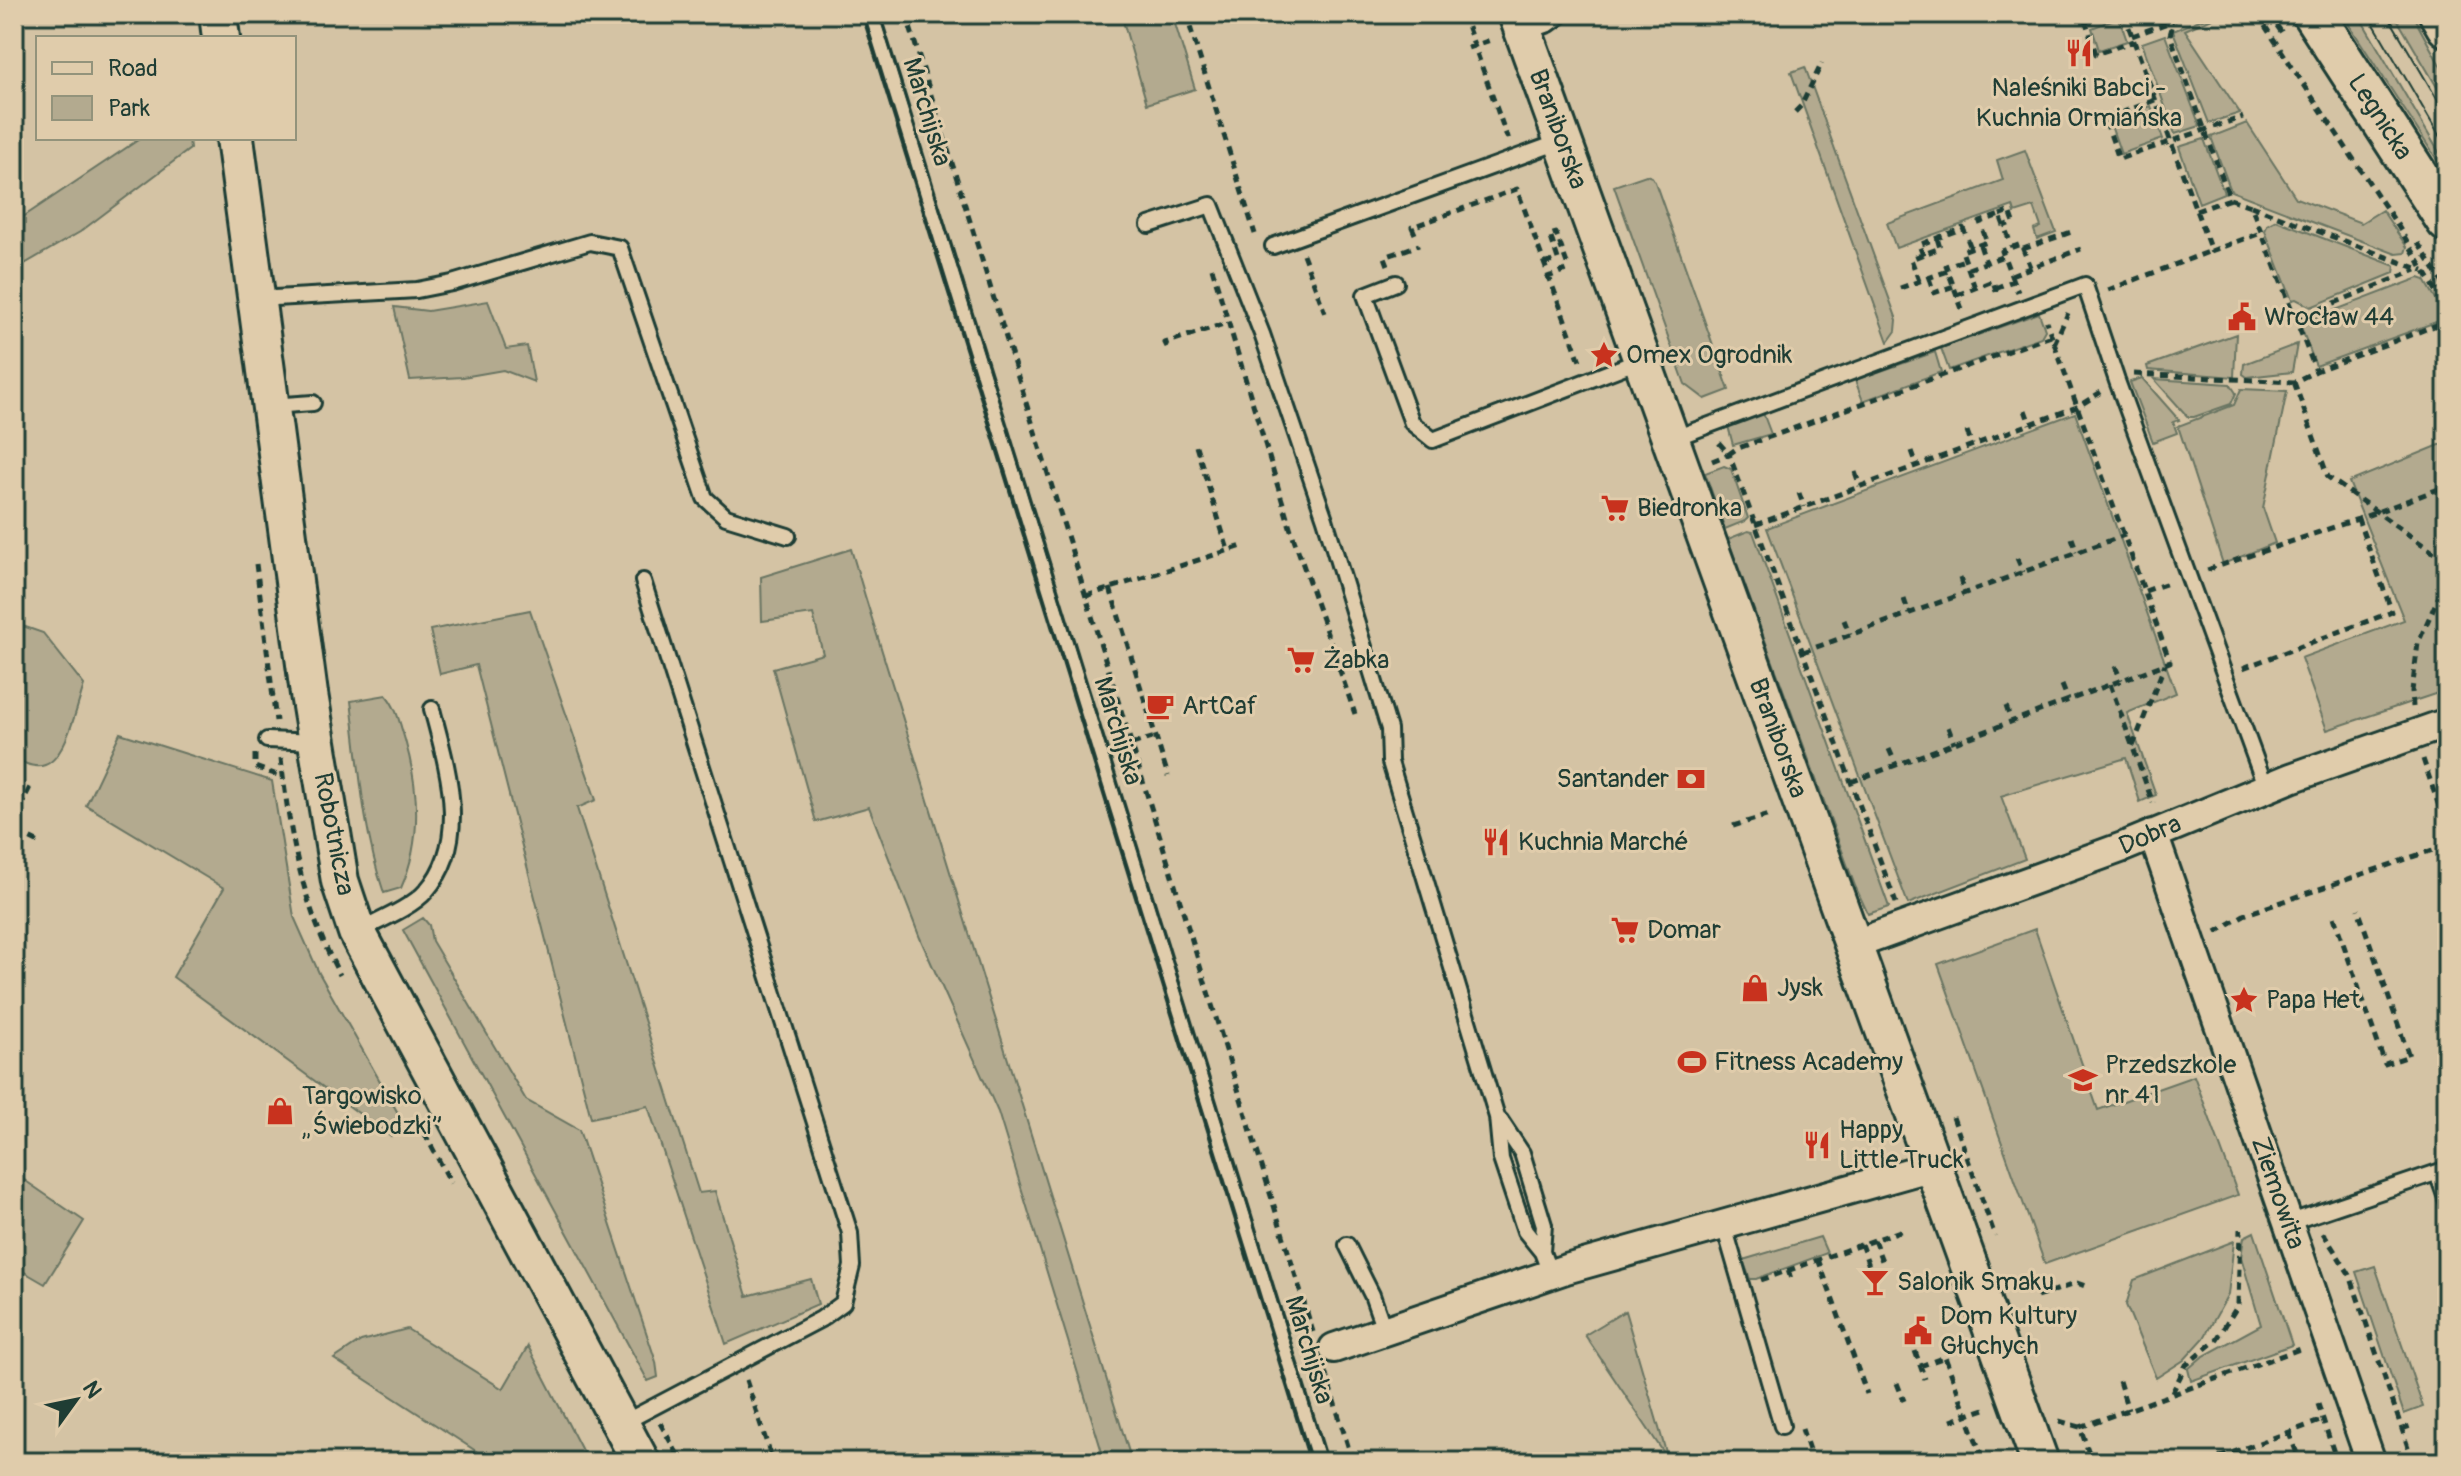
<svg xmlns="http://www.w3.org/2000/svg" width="2461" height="1476" font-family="Pangolin,sans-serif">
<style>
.green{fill:#b3aa8f;stroke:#697462;stroke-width:2}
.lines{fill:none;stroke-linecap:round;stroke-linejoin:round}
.service-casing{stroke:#1f3d34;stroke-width:20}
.minor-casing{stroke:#1f3d34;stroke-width:34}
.tertiary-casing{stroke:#1f3d34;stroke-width:42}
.secondary-casing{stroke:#1f3d34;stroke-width:46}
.path{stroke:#1f3d34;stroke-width:5;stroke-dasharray:8 6;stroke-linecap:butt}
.service{stroke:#e0ccab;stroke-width:14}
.minor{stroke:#e0ccab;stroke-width:28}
.tertiary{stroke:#e0ccab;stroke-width:36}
.secondary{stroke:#e0ccab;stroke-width:40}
.tram{stroke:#1f3d34;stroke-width:2}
.labels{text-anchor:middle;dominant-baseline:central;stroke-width:6;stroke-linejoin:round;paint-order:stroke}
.poi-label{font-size:26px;fill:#1f3d34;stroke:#e0ccab;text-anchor:start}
.street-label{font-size:26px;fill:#1f3d34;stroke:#e0ccab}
</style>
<rect width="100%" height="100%" fill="#d4c3a4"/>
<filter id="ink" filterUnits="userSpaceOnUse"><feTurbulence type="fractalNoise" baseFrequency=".0125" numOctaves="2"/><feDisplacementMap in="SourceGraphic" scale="16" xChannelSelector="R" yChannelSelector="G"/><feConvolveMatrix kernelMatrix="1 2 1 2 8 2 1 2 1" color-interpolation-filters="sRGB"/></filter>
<g filter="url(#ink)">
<path class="green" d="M1121,14H1172L1195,89L1147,104Z
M2214,14H2221L2185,30L2240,113L2209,123L2173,31Z
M2342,14H2358L2447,166V175Z
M2394,14H2412L2447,78V104Z
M2119,17L2127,41L2099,50L2092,28Z
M2165,35L2200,126L2175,134L2142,43Z
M1805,67L1897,320L1896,331L1888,342L1791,72Z
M2151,106L2163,139L2121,154L2109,120Z
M2247,123L2296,198L2361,223L2382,210L2407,247L2405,253L2396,254L2231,191L2211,137Z
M141,138H189L190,149L80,232L14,270V223Z
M2204,139L2224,193L2199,203L2179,147Z
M2025,150L2056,232L2037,239L2034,230L2041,227L2034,207L2015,213L2013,206L1896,248L1887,223L2003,180L1997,160Z
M1646,175L1652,177L1655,182L1729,390L1705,399L1685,384L1614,186Z
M2276,220L2395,266L2394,273L2311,307L2296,299L2292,300L2265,231L2267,225Z
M2419,278L2425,280L2447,318L2316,366L2301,327L2304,322Z
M488,301L506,349L527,346L534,382L503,370L463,377L410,380L394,307L428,311Z
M2039,313L2045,330L2041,337L1949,370L1941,348Z
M2236,334L2234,377L2148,370L2147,366Z
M2297,344L2292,372L2247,377L2243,374L2244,364Z
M1935,352L1941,372L1863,401L1855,380Z
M2142,378L2179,420L2173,422L2177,433L2153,442L2130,382Z
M2154,379L2230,384L2236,393L2231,404L2194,417H2188Z
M2241,389L2287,391L2263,508L2275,543L2223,564L2178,426L2234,405Z
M1763,413L1771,434L1733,445L1728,426Z
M2075,413L2176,693L2127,713L2156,795L2140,802L2126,758L2001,796L2025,859L1908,904L1767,528Z
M2447,442V690L2327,730L2301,658L2404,620L2349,482Z
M1724,466L1731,469L1748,518L1745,521L1725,529L1705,473Z
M1748,531L1753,532L1889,907L1868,914L1855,886L1728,539Z
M851,549L865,596L1132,1462H1105L998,1112L920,938L869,807L816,822L773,668L823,654L813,614L762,621L761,577Z
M530,610L596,800L577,808L699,1193L715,1191L747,1296L811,1279L818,1304L726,1344L648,1106L591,1118L476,665L440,674L430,630Z
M14,623L43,633L84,685C77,706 66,758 45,765C35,769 24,763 14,759Z
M386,695C397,708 400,724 405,740C419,789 422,841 401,888L384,893C363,832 359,765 351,701Z
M120,733L272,781L294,917L319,973L403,1122L391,1137L173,977L224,888L86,805Z
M423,918L429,925L432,941L526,1100L579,1130L656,1362L658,1377L648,1381L403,930Z
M2035,929L2098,1110L2194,1076L2238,1195L2045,1264L1938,964Z
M14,1173L84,1221L45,1284L14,1266Z
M2254,1232L2292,1345L2191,1381L2188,1369L2202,1357L2261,1325L2241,1257L2244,1237Z
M1820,1237L1827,1253L1756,1279H1750L1743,1260Z
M2234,1241L2228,1295L2204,1338L2184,1360L2156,1378L2126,1305L2134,1280Z
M2375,1266L2423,1407L2404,1414L2356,1272Z
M1625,1311L1668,1459L1585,1335Z
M407,1329L503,1389L528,1346L588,1462H493L334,1359L361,1341Z"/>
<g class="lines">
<defs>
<path id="service" d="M871,14L1319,1462
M1524,33L1549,24L1563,14
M1149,225L1211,205L1262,334L1325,519L1389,729L1390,762L1497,1117L1501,1159L1525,1231L1542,1252L1550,1273
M1273,246L1562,141
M1396,283L1365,295L1412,423L1433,440L1641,360
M257,299L417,290L452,283L590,242L620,248L705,498L726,517L788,536
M271,406L313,403
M1672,439L2085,285L2117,381L2266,788
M267,740L317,742
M357,932C376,922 413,907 426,891C471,840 447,767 432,709
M1500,1120L1522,1153L1544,1225L1542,1252
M2437,1173L2447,1201
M2288,1223L2447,1169
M1724,1226L1782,1426
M1347,1245L1372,1295L1385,1332
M621,1424L821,1319L843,1303L852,1266L850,1233L643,581"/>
<path id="minor" d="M2153,834L2371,1462
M1853,945L2123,847L2291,778L2447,723
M1334,1348L1566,1269L1933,1166"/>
<path id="tertiary" d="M218,14L221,38
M1517,14L2040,1462
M235,138L309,694L340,881L357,932L641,1462"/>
<path id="secondary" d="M2313,14L2447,221
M2440,14L2447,26"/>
</defs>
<use href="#service" class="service-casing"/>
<use href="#minor" class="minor-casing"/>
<use href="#tertiary" class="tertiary-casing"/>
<use href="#secondary" class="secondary-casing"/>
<path class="path" d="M906,14L1313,1332
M1186,14L1255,234
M1463,14L1507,137L1511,136
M2097,14L2085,19L2096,54L2134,41
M2124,14L2211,251L2261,233
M2176,14L2170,35L2230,199L2251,206L2316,371
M2257,14L2398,226L2447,309
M2269,14L2282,33
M2132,36L2173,21
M1468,48L1493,39
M2155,100L2105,119L2119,159L2243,117
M1795,112L1801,106L1822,63
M2251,206L2424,271
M2196,211L2230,199
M2000,215L2010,211L2014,222L2004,226
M1415,234L1412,227L1517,189L1580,361
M2418,243L2447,290
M1980,245L1986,263
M2023,249L2074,231
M1303,254L1325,313
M1923,255L1919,245L1963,228L1971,248
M1545,264L1558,259L1550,235L1556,233L1569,269
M1388,265L1385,257L1419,245
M1212,268L1291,530L1355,714
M1968,269L2004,256
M1948,271L1946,266L1965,260
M2011,275L2081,249
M1546,278L1571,268
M1929,278L1934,293L1954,286
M1919,281L1911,259L1940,248L1937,238
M2013,281L2002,251L2021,244L2030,267
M1900,288L1948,271L1962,309
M1975,288L1962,251L1987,242L1980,222L2000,215L2012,247
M1995,288L2013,281L2018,292
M2108,290L2211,251
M1957,295L1993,281L1998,297
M2295,319L2416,270
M2054,344L2068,313
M1167,347L1165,343L1227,323
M2134,374L2294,382L2316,371L2447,321
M2294,382L2328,477L2447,562
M2025,410L2030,424
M1967,431L1972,445
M1719,443L1729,454L1736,449L2051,336
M1196,446L1228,550
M1912,451L1917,465
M1712,461L1729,454L1896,903
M1855,472L1860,486
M1799,493L1804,507
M1755,525L2077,407L2101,392
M2072,538L2077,552
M2017,558L2023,572
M256,564L276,721
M2207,570L2358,519L2447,486
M1960,578L1965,594
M1110,588L1168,776
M2145,591L2171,582
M1086,596L1242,546
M1904,599L1909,614
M1844,620L1850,635
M1803,652L2125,535
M2115,666L2121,680
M2243,668L2392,612L2358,519
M2110,684L2153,803
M2062,685L2068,700
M2006,706L2011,721
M2413,707L2412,691L2418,643L2447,578
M1948,727L1954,743
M1132,744L1155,737
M2133,746L2165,664
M1889,749L1896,765
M255,754V767L283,777
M281,758C289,832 303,909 340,975
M2423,759L2447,830
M1851,782L2170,662L2046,321
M14,820L30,787
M1733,826L1773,814
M14,830L21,834
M14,850L21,834L41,844
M2334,917L2385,1064L2409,1056L2358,909
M2216,932L2244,915L2447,845
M1953,1117L1995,1236
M418,1121L451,1183
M2323,1233L2350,1275L2413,1462
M1874,1240L1884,1266
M1861,1244L1871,1271
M1818,1259L1867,1394
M1788,1270L1792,1282
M1761,1280L1903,1230
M2037,1297L2077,1283L2085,1286
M1915,1351L1925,1379
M1920,1366L1945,1357L1984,1462
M1325,1372L1353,1462
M746,1380L773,1462
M2119,1381L2128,1410
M1897,1383L1904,1401
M2172,1393L2186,1365L2217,1339L2238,1305L2240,1229
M2318,1404L2337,1462
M1951,1421L1988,1408
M2059,1421L2080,1427L2092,1462
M660,1423L682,1462
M2080,1427L2300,1349
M1802,1429L1813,1462
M2402,1429L2414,1425
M2289,1432L2300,1462
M2206,1462L2323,1420"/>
<use href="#service" class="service"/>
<use href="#minor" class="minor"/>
<use href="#tertiary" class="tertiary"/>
<use href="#secondary" class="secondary"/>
<path class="tram" d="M864,14L1312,1462
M879,14L1327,1462
M2368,14L2447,149
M2387,14L2447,116"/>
</g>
</g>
<defs>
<symbol id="restaurant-bare" viewBox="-9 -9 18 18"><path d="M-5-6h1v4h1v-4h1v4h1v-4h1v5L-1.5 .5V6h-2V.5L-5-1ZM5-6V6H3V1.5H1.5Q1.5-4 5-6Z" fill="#c8321e" stroke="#e0ccab" stroke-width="2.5" paint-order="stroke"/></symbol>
<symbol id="civic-bare" viewBox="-9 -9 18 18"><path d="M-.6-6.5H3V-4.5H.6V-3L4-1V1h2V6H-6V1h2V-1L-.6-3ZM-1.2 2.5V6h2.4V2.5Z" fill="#c8321e" stroke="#e0ccab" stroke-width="2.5" paint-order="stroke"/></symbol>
<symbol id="sight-bare" viewBox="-9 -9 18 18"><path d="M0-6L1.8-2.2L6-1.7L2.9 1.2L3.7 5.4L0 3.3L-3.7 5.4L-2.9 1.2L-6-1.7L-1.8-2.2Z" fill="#c8321e" stroke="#e0ccab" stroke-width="2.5" paint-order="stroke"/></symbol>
<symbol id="supermarket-bare" viewBox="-9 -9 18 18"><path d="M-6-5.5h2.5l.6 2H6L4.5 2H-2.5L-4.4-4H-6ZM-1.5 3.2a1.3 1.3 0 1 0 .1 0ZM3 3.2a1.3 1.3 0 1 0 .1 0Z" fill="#c8321e" stroke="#e0ccab" stroke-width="2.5" paint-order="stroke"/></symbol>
<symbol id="cafe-bare" viewBox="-9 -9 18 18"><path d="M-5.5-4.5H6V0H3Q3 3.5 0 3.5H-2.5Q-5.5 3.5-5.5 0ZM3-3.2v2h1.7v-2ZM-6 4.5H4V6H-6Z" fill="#c8321e" stroke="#e0ccab" stroke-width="2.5" paint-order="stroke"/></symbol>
<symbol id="bank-bare" viewBox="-9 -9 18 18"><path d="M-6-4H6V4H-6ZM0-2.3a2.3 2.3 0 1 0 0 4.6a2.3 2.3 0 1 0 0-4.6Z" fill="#c8321e" stroke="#e0ccab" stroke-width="2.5" paint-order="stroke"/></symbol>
<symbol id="shop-bare" viewBox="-9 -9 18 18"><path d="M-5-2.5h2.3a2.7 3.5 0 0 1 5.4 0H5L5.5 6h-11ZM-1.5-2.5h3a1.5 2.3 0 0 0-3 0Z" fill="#c8321e" stroke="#e0ccab" stroke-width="2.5" paint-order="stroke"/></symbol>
<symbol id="stadium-bare" viewBox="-9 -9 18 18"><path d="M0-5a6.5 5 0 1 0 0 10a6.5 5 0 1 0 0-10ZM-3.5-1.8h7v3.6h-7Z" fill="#c8321e" stroke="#e0ccab" stroke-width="2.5" paint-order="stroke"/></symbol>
<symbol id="school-bare" viewBox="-9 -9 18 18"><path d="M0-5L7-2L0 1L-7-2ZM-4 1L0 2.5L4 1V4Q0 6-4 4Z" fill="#c8321e" stroke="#e0ccab" stroke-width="2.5" paint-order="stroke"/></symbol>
<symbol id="bar-bare" viewBox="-9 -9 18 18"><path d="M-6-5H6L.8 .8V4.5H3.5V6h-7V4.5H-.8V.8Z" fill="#c8321e" stroke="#e0ccab" stroke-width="2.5" paint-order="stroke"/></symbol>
</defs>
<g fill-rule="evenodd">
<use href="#restaurant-bare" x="2059" y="33" width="40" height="40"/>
<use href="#civic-bare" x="2222" y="297" width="40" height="40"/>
<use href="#sight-bare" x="1584" y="335" width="40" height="40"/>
<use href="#supermarket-bare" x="1595" y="488" width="40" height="40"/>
<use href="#supermarket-bare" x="1281" y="640" width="40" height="40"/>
<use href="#cafe-bare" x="1140" y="686" width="40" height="40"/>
<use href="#bank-bare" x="1671" y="759" width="40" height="40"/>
<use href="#restaurant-bare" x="1476" y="822" width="40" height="40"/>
<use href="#supermarket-bare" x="1605" y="910" width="40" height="40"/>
<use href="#shop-bare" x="1735" y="968" width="40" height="40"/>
<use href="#sight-bare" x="2224" y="980" width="40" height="40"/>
<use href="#stadium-bare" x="1672" y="1042" width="40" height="40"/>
<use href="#school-bare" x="2063" y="1060" width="40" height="40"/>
<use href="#shop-bare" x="260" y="1091" width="40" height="40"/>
<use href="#restaurant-bare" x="1797" y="1125" width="40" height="40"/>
<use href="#bar-bare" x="1855" y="1262" width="40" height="40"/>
<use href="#civic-bare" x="1898" y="1311" width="40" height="40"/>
</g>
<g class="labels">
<g class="poi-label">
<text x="2079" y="88" text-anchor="middle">Naleśniki Babci -<tspan x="2079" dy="30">Kuchnia Ormiańska</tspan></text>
<text x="2264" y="317">Wrocław 44</text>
<text x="1626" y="355">Omex Ogrodnik</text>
<text x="1637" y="508">Biedronka</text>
<text x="1323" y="660">Żabka</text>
<text x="1182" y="706">ArtCaf</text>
<text x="1669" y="779" text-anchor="end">Santander</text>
<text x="1518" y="842">Kuchnia Marché</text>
<text x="1647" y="930">Domar</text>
<text x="1777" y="988">Jysk</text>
<text x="2266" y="1000">Papa Het</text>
<text x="1714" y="1062">Fitness Academy</text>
<text x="2105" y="1065">Przedszkole<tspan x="2105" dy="30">nr 41</tspan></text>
<text x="302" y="1096">Targowisko<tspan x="302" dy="30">„Świebodzki”</tspan></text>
<text x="1839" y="1130">Happy<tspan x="1839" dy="30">Little Truck</tspan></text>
<text x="1897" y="1282">Salonik Smaku</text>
<text x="1940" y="1316">Dom Kultury<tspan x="1940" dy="30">Głuchych</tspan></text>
</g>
<g class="street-label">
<text transform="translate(927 112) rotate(73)">Marchijska</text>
<text transform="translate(2380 117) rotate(57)">Legnicka</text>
<text transform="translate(1558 129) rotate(70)">Braniborska</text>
<text transform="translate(1118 731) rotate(73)">Marchijska</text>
<text transform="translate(1778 738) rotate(70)">Braniborska</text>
<text transform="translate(334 834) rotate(79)">Robotnicza</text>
<text transform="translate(2150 835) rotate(-23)">Dobra</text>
<text transform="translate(2278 1193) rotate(71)">Ziemowita</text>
<text transform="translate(1309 1350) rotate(73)">Marchijska</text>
</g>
</g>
<rect width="2461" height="1476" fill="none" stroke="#e0ccab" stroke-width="48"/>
<rect x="24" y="24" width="2413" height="1428" fill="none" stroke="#1f3d34" stroke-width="3" filter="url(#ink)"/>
<rect x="36" y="36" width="260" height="104" fill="#e0ccab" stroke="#93937b" stroke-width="2"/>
<rect x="52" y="62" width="40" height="12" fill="#e0ccab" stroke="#93937b" stroke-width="2"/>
<text x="108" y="76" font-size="24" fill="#1f3d34">Road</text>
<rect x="52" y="96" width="40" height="24" fill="#b3aa8f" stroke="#93937b" stroke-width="2"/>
<text x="108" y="116" font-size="24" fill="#1f3d34">Park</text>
<g transform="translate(76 1400) rotate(57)" stroke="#e0ccab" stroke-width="6" paint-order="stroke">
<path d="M0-6L14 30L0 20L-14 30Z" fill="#1f3d34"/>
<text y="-12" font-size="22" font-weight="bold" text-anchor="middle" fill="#1f3d34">N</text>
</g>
</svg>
